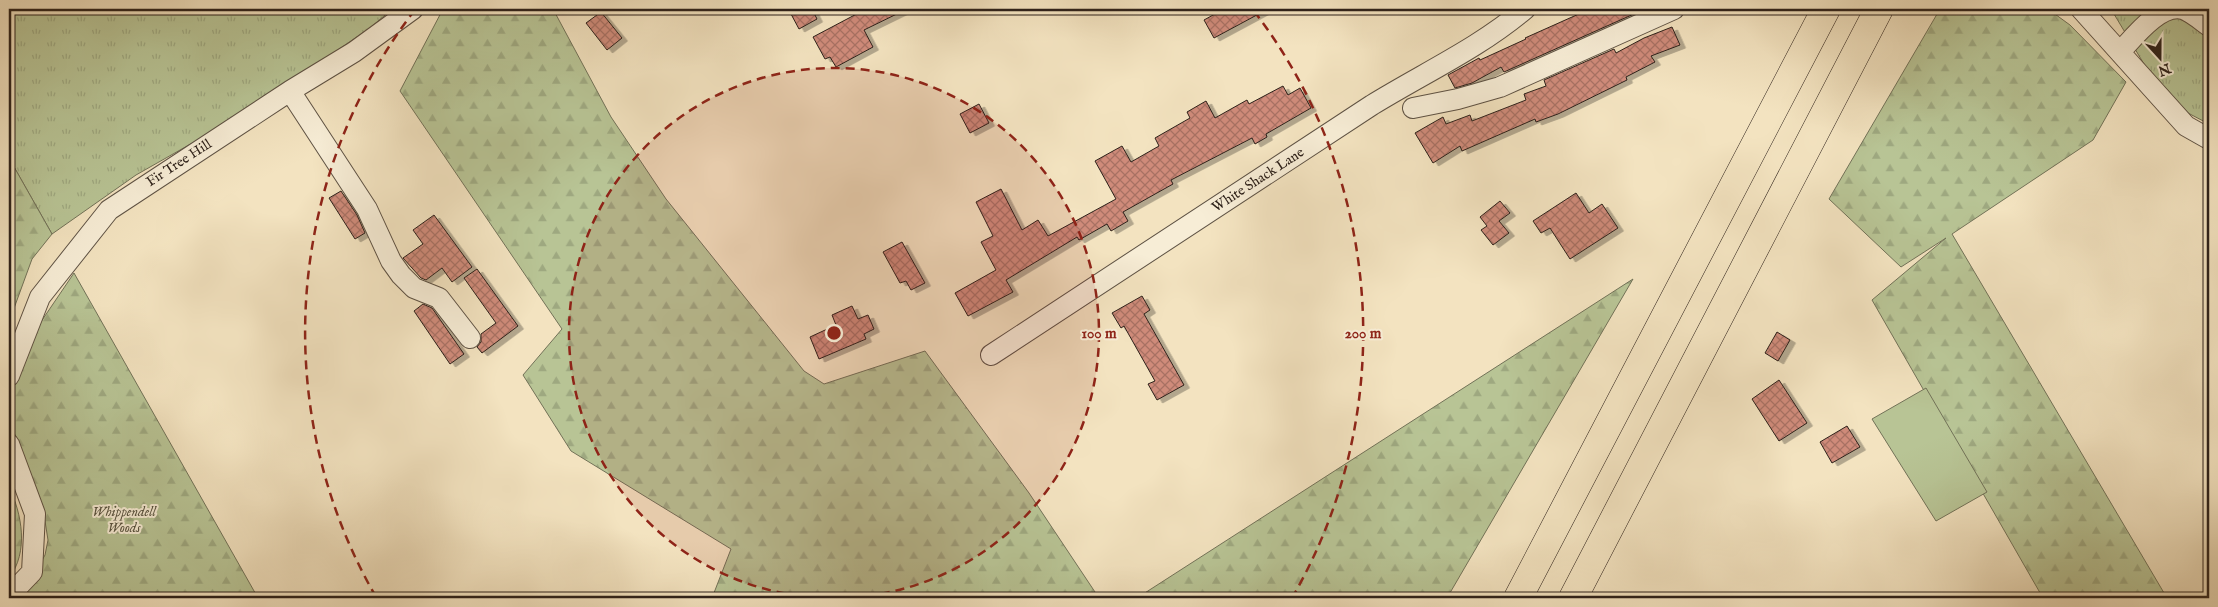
<svg xmlns="http://www.w3.org/2000/svg" width="2218" height="607" font-family="'IM FELL English',serif">
<style>
.grass{fill:url(#grass-tufts);stroke:#727258}
.forest{fill:url(#forest-firs);stroke:#727258}
.pitch{fill:#b8c495;stroke:#727258}
.building{fill:url(#building-cross-hatch);stroke:#2d211a;filter:url(#shadow)}
.lines{fill:none;stroke-linecap:round;stroke-linejoin:round}
.minor-casing{stroke:#5e5244;stroke-width:22}
.highway-casing{stroke:#2d211a;stroke-width:29}
.minor{stroke:#f7edd6;stroke-width:20}
.highway{stroke:#f3e3c0;stroke-width:28}
.ring{fill:none;stroke:#8f2418;stroke-width:2.5;stroke-dasharray:9 6}
.labels{text-anchor:middle;dominant-baseline:central;stroke-width:4;stroke-linejoin:round;paint-order:stroke}
.street-label{font-size:14px;fill:#2d211a;stroke:#f7edd6}
.park-label{font-size:14px;font-style:italic;fill:#57523f;stroke:#f7edd6}
.centre{fill:#8f2418;stroke:#f7edd6;stroke-width:2.5}
.ring-label{font-size:15px;text-anchor:middle;font-weight:bold;fill:#8f2418;stroke:#f7edd6;stroke-width:4;stroke-linejoin:round;paint-order:stroke}
</style>
<defs>
<pattern id="grass-tufts" width="24" height="20" patternUnits="userSpaceOnUse" patternTransform="scale(1.25)"><rect width="24" height="20" fill="#b8c495"/><path d="M3 7l-1-3M5 7V3M7 7l1-3M15 17l-1-3M17 17v-4M19 17l1-3" fill="none" stroke="#9ea880"/></pattern>
<pattern id="forest-firs" width="22" height="20" patternUnits="userSpaceOnUse" patternTransform="scale(1.25)"><rect width="22" height="20" fill="#b8c495"/><path d="M5 1l3.5 6h-7zM16 11l3.5 6h-7z" fill="#9ea880"/></pattern>
<pattern id="building-cross-hatch" width="8" height="8" patternUnits="userSpaceOnUse" patternTransform="scale(1.25)"><rect width="8" height="8" fill="#cf8b7a"/><path d="M0 0l8 8M0 8l8-8" fill="none" stroke="#a87163"/></pattern>
<filter id="shadow"><feDropShadow dx="5.5" dy="3" stdDeviation="0" flood-color="#0004"/></filter>
</defs>
<rect width="100%" height="100%" fill="#f3e3c0"/>
<filter id="stains"><feTurbulence type="fractalNoise" baseFrequency=".004" numOctaves="4"/><feColorMatrix values="0 0 0 0 .2 0 0 0 0 .09 0 0 0 0 .02 0 0 0 .5 -.17"/></filter>
<radialGradient id="worn" r=".72"><stop offset=".6" stop-color="#630" stop-opacity="0"/><stop offset="1" stop-color="#630" stop-opacity=".3"/></radialGradient>
<path class="grass" d="M9,9H392L370,28L247,112L136,175L52,234L9,158Z
M2111,9H2209V124L2188,113L2144,64Z"/>
<path class="forest" d="M443,9H553L611,117L666,199L804,371L824,384L925,351L1029,493L1099,598H712L731,549L571,451L523,375L562,329L400,91Z
M1940,9H2048L2070,25L2126,82L2093,140L1952,234L2167,598H2043L1872,300L1946,238L1901,267L1829,199Z
M9,158L52,234L32,259L9,322Z
M74,273L258,598H21L45,555L48,540L45,521L20,447L9,420L10,386L30,338Z
M1633,279L1447,598H1137Z
M9,487C22,514 29,552 9,578Z"/>
<path class="pitch" d="M1926,388L1987,492L1936,521L1872,419Z"/>
<path class="building" d="M801,9H812L817,19L799,29L791,14Z
M866,9H907L864,30L873,47L836,67L830,57L825,59L813,37Z
M1224,9H1268L1214,38L1204,20Z
M1590,9H1645L1504,72L1501,67L1472,83L1455,88L1448,75L1479,58L1480,60L1526,39L1525,38Z
M601,12L622,38L607,50L586,23Z
M1672,27L1680,45L1651,56L1655,62L1626,77L1627,80L1558,114L1536,122L1535,119L1462,151L1460,146L1433,163L1415,133L1443,117L1446,124L1470,115L1472,121L1526,100L1524,94L1546,86L1544,80L1614,49L1616,53L1644,38Z
M1283,86L1288,95L1300,88L1311,108L1266,134L1267,137L1255,144L1252,138L1171,180L1173,184L1123,212L1128,221L1111,231L1107,224L1079,240L1077,237L1006,280L1013,292L968,316L955,293L996,270L981,242L993,236L976,202L1001,189L1022,230L1038,220L1048,236L1116,199L1095,161L1122,146L1131,162L1159,146L1155,138L1190,118L1187,112L1206,101L1215,118L1247,100L1249,104Z
M979,104L989,123L970,133L960,114Z
M341,191L357,215L365,233L355,239L329,198Z
M1576,193L1589,213L1602,204L1618,228L1570,259L1550,228L1541,233L1533,221Z
M1500,201L1510,213L1499,221L1509,233L1493,245L1481,230L1487,226L1480,217Z
M434,215L472,267L452,282L442,268L426,280L421,278L403,258L423,244L413,230Z
M902,242L925,283L911,290L906,281L900,283L883,252Z
M477,269L518,326L482,353L477,347L481,342V334L496,323L464,278Z
M1142,296L1150,310L1144,314L1184,385L1157,400L1148,384L1155,381L1124,326L1121,328L1112,313Z
M423,304L432,308L464,354L450,364L414,311Z
M852,306L858,319L868,315L874,329L864,334L866,339L819,359L810,337L836,325L832,315Z
M1777,332L1790,340L1778,361L1765,353Z
M1779,380L1807,423L1779,441L1752,399Z
M1847,426L1860,447L1832,463L1820,442Z"/>
<g class="lines">
<defs>
<path id="minor" d="M2081,9L2186,126L2209,139
M2120,52C2134,37 2160,3 2183,9C2191,12 2202,21 2209,26
M290,91L367,209L391,261L401,275L414,288L439,298L470,338
M1413,108L1458,99L1500,87L1674,9
M991,355L1372,105C1424,73 1479,48 1525,9
M9,376L40,297L109,210L290,91L354,52L413,9
M9,444L35,514L32,572L9,596"/>
<path id="highway" d="M1518,598L1826,9
M1573,598L1879,9"/>
</defs>
<use href="#minor" class="minor-casing"/>
<use href="#highway" class="highway-casing"/>
<use href="#minor" class="minor"/>
<use href="#highway" class="highway"/>
</g>
<circle cx="834" cy="333" r="265" fill="#8f2418" fill-opacity=".12"/>
<g class="ring">
<circle cx="834" cy="333" r="265"/>
<path d="M376 597A529 529 0 0 1 414 11M1254 11A529 529 0 0 1 1292 598"/>
</g>
<g class="labels">
<g class="street-label">
<text transform="translate(179 163) rotate(-33)">Fir Tree Hill</text>
<text transform="translate(1258 180) rotate(-33)">White Shack Lane</text>
</g>
<g class="park-label">
<text x="124" y="512">Whippendell<tspan x="124" dy="16">Woods</tspan></text>
</g>
</g>
<circle cx="834" cy="333" r="8" class="centre"/>
<g class="ring-label">
<text x="1099" y="338">100 m</text>
<text x="1363" y="338">200 m</text>
</g>
<rect width="2218" height="607" fill="none" stroke="#f3e3c0" stroke-width="30"/>
<rect x="10" y="10" width="2198" height="587" fill="none" stroke="#2d211a" stroke-width="2.5"/>
<rect x="15" y="15" width="2188" height="577" fill="none" stroke="#2d211a"/>
<g transform="translate(2160 58) rotate(159)" stroke="#f7edd6" stroke-width="4" paint-order="stroke">
<path d="M0-4L9 19L0 12L-9 19Z" fill="#2d211a"/>
<text y="-8" font-size="14" font-weight="bold" text-anchor="middle" fill="#2d211a">N</text>
</g>
<rect width="100%" height="100%" filter="url(#stains)"/>
<rect width="100%" height="100%" fill="url(#worn)"/>
</svg>
